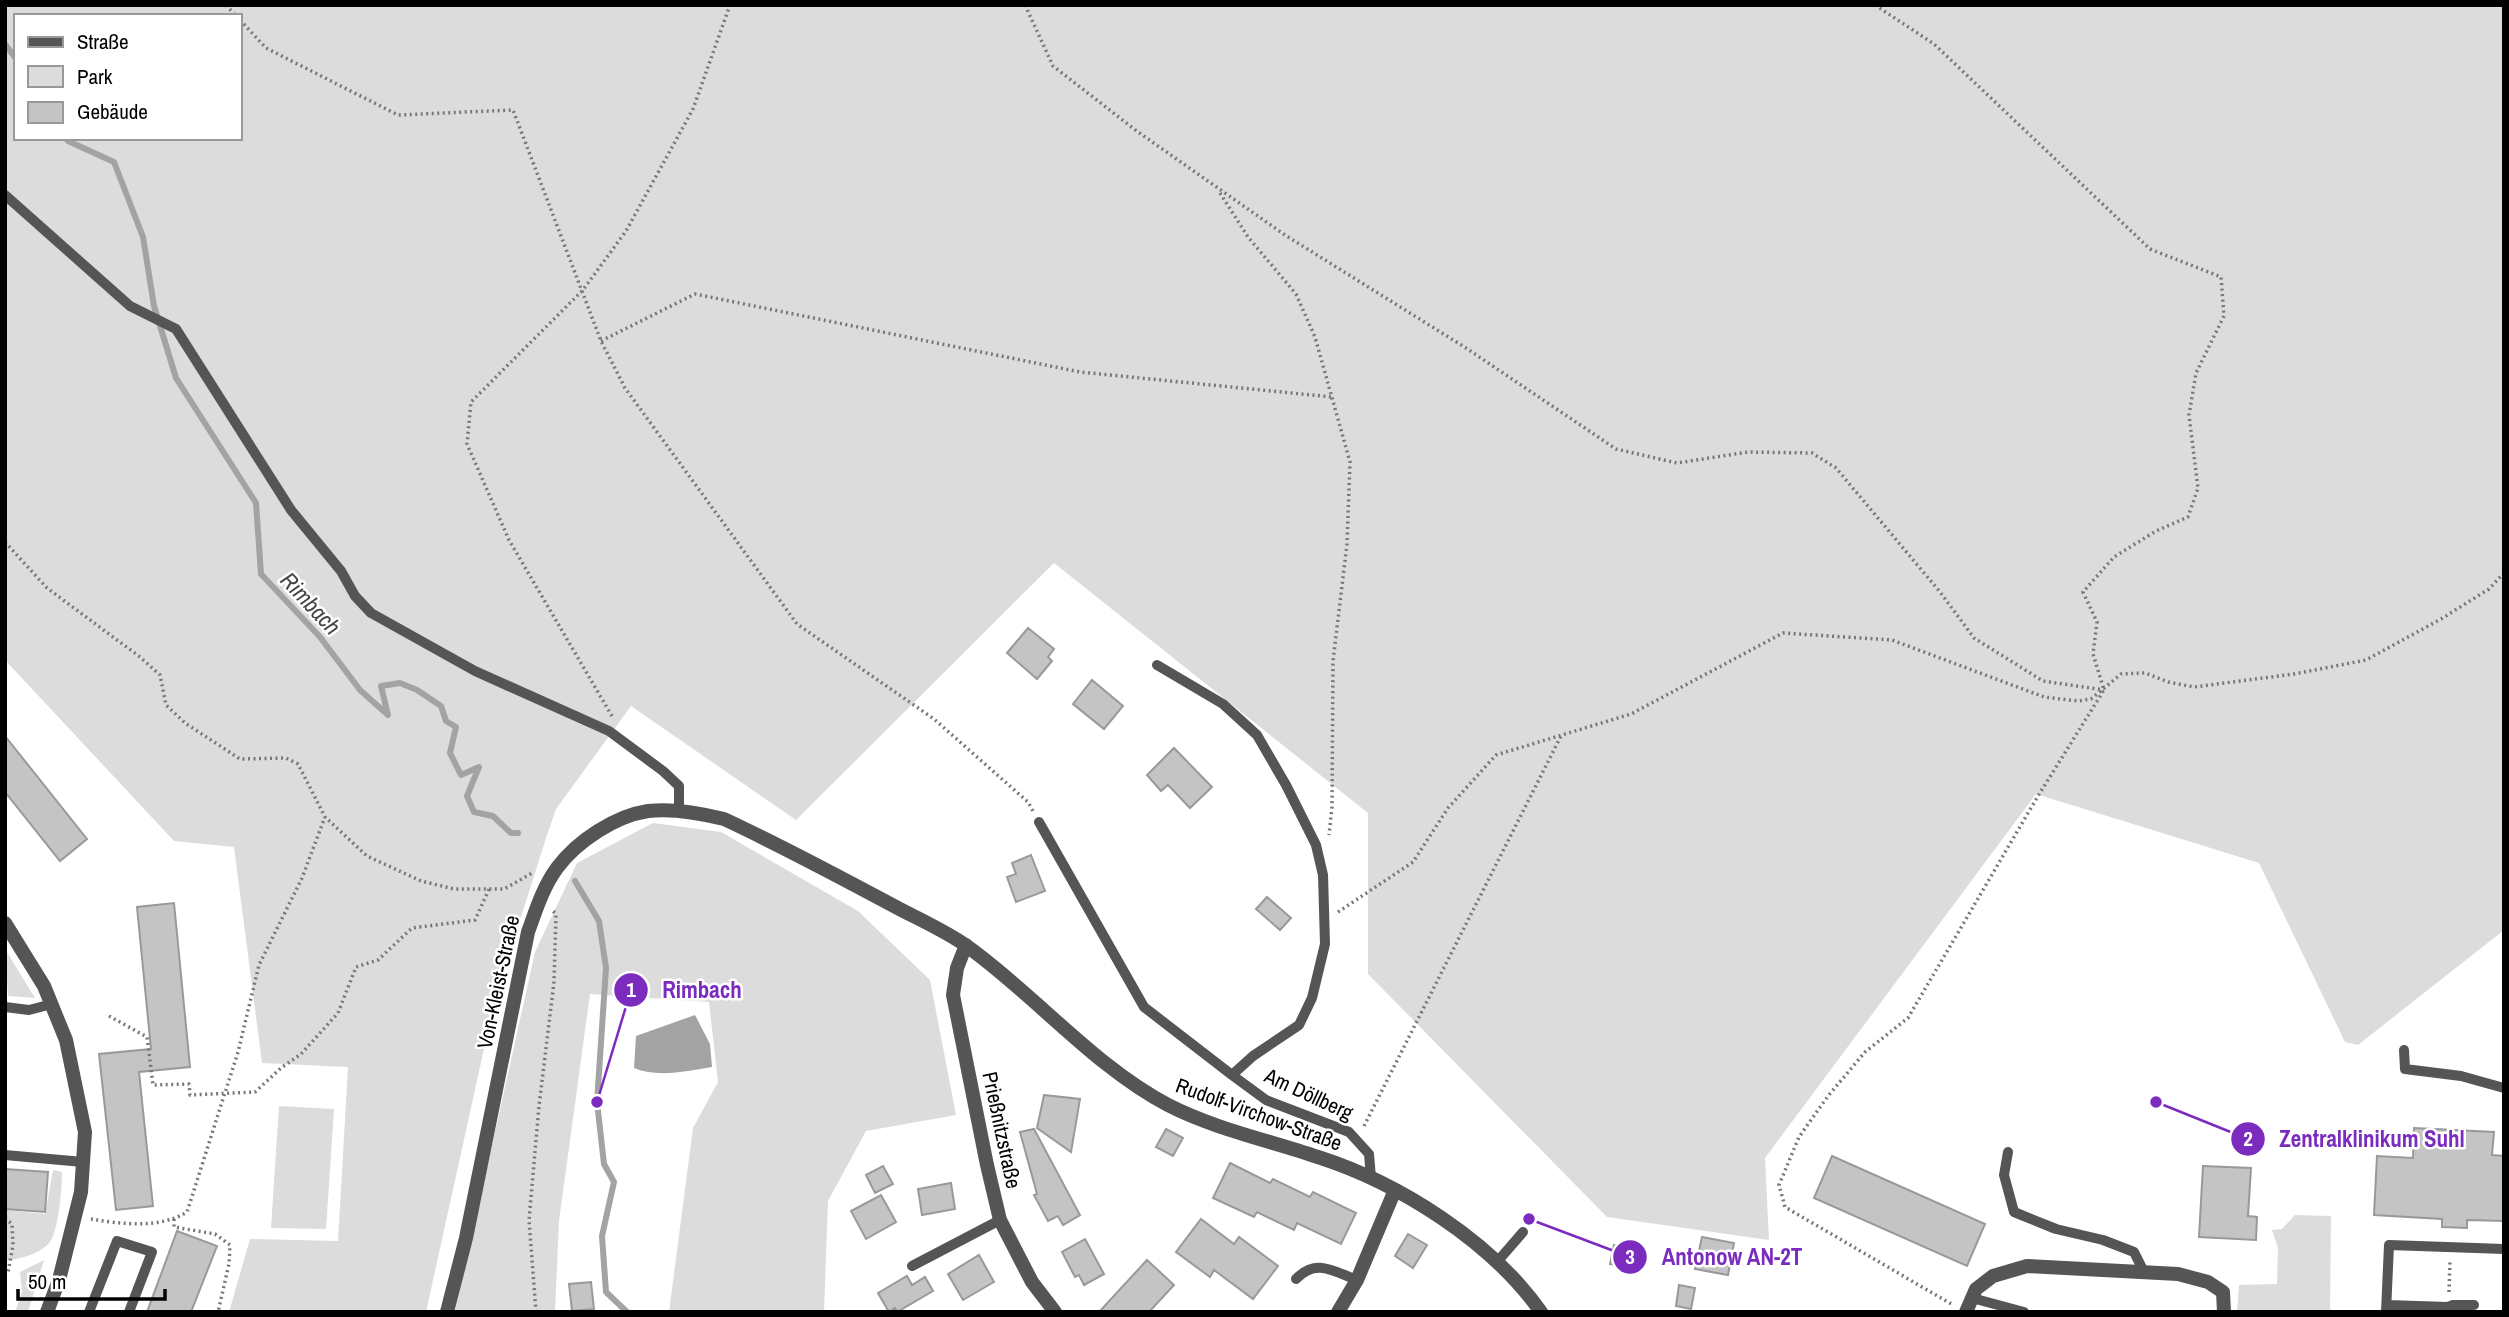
<svg xmlns="http://www.w3.org/2000/svg" width="2509" height="1317" font-family="'Archivo Narrow',sans-serif">
<style>
.green{fill:#dcdcdc;fill-rule:evenodd}
.water{fill:#a3a3a3}
.lines{fill:none;stroke-linecap:round;stroke-linejoin:round}
.stream{stroke:#a3a3a3;stroke-width:6}
.building{fill:#c4c4c4;stroke:#999;stroke-width:2}
.path{stroke:#777;stroke-width:3.5;stroke-dasharray:2 3.5;stroke-linecap:butt}
.service{stroke:#555;stroke-width:10}
.minor{stroke:#555;stroke-width:14}
.labels{text-anchor:middle;dominant-baseline:central;stroke-width:5;stroke-linejoin:round;paint-order:stroke}
.street-label{font-size:21px;fill:#000;stroke:#fff}
.water-label{font-size:23px;font-style:italic;fill:#444;stroke:#fff}
.leader{fill:none;stroke:#7b2cbf;stroke-width:2.5}
.callout-dot{fill:#7b2cbf;stroke:#fff;stroke-width:2.5}
.mark-label{font-size:21px;text-anchor:middle;font-weight:bold;fill:#fff}
.callout-label{font-size:23px;text-anchor:middle;font-weight:bold;fill:#7b2cbf;stroke:#fff;stroke-width:5;stroke-linejoin:round;paint-order:stroke}
</style>
<rect width="100%" height="100%" fill="#fff"/>
<path class="green" d="M5,5H2504V930L2358,1045L2345,1042L2259,863L2036,794L1765,1158L1769,1240L1607,1217L1368,974V813L1054,563L796,820L631,706L556,809L547,835L495,999L426,1312H229L250,1239L338,1241L348,1067L262,1063L234,847L174,841L5,660ZM16,16H240V138H16Z
M653,823L721,832L858,911L930,980L956,1115L866,1131L828,1201L824,1312H669L693,1128L718,1082L709,1002L590,994L559,1221L555,1312H455L535,952L577,863Z
M5,949L35,998L8,996Z
M279,1106L334,1109L326,1229L271,1228Z
M53,1170L62,1172C62,1187 59,1229 50,1242C39,1255 21,1258 5,1261V1210L45,1214Z
M2295,1215L2331,1216L2330,1312H2237L2239,1285L2277,1284L2278,1248L2272,1230L2282,1229Z
M44,1260L28,1312H15L22,1292L20,1272Z"/>
<path class="water" d="M695,1015L710,1044L712,1067C688,1071 658,1078 634,1068L636,1036Z"/>
<g class="lines">
<path class="stream" d="M5,44L16,59
M66,138L68,141L114,162L143,237L154,306L176,378L256,503L261,574L320,637L360,690L388,715L381,686L400,683L417,690L441,706L446,721L456,727L450,753L461,775L479,767L467,796L474,812L493,816L511,833H518
M575,881L599,921L606,968L597,1102L604,1164L614,1182L602,1236L606,1292L627,1312"/>
</g>
<path class="building" d="M1028,628L1054,649L1048,657L1052,661L1037,679L1007,653Z
M1092,680L1123,706L1104,729L1073,704Z
M5,736L87,839L60,861L5,792Z
M1174,748L1212,787L1190,808L1168,785L1161,791L1147,775Z
M1031,855L1045,891L1016,902L1007,877L1016,874L1012,863Z
M1267,897L1291,918L1280,930L1256,909Z
M174,903L190,1067L139,1072L153,1206L116,1210L99,1054L151,1049L137,907Z
M1044,1095L1080,1099L1071,1152L1037,1128Z
M2414,1128L2494,1132L2492,1155L2504,1156V1221L2467,1220V1228L2442,1227V1219L2374,1215L2377,1156L2413,1158Z
M1034,1129L1080,1215L1063,1225L1058,1216L1048,1221L1034,1195L1037,1194L1020,1132Z
M1166,1129L1183,1138L1173,1156L1156,1147Z
M1832,1156L1985,1224L1967,1266L1814,1198Z
M1230,1163L1270,1183L1273,1179L1310,1197L1313,1192L1356,1213L1341,1244L1297,1223L1294,1230L1257,1212L1254,1217L1213,1198Z
M883,1166L893,1184L875,1193L866,1175Z
M2203,1166L2251,1168L2248,1216L2257,1217L2256,1240L2199,1237Z
M5,1169L48,1172L45,1212L5,1209Z
M951,1183L955,1209L922,1215L918,1189Z
M881,1195L896,1222L866,1239L851,1211Z
M1201,1219L1234,1244L1239,1237L1278,1266L1253,1299L1214,1270L1210,1277L1176,1252Z
M177,1231L217,1246L191,1312H147Z
M1408,1234L1427,1245L1413,1268L1395,1256Z
M1702,1237L1734,1243L1728,1275L1695,1269Z
M1085,1239L1104,1274L1084,1285L1079,1275L1075,1277L1062,1252Z
M1614,1245L1635,1249L1631,1268L1610,1264Z
M979,1255L994,1282L963,1300L948,1274Z
M1147,1260L1174,1285L1149,1312H1099Z
M907,1276L912,1285L925,1277L933,1291L897,1312L895,1308L889,1312L878,1293Z
M591,1282L594,1309L572,1311L569,1284Z
M1679,1285L1695,1288L1691,1309L1676,1306Z"/>
<g class="lines">
<path class="path" d="M226,5L236,16
M1025,5L1053,66L1138,132L1285,235L1466,348L1616,449L1677,463L1748,452L1812,453L1836,468L1940,592L1974,638L2043,681L2104,690
M1875,5L1934,44L2150,249L2221,277L2224,316L2196,373L2189,415L2198,488L2188,517L2156,531L2114,557L2083,592L2097,622L2093,654L2104,690L2038,796L1908,1018L1865,1052L1828,1096L1799,1137L1779,1185L1785,1207L1953,1305
M240,20L266,48L398,115L513,110L601,341L625,388L797,624L934,719L1028,802L1033,811
M1220,193L1248,237L1296,294L1315,337L1350,462L1347,544L1333,661L1332,807L1329,835
M601,341L695,294L1080,372L1332,397
M5,542L47,588L140,657L160,675L166,705L185,723L240,759L286,758L298,764L325,817L367,856L421,881L454,889H504L534,872
M612,716L509,540L467,444L471,402L583,290L626,231L693,109L730,5
M1338,912L1413,862L1448,808L1496,755L1631,714L1783,633L1892,640L2044,697L2078,701L2091,699L2121,674L2145,673L2168,682L2194,687L2294,674L2366,660L2441,619L2489,589L2504,573
M109,1016L147,1037L153,1085L189,1084L190,1095L255,1092L281,1068L301,1054L338,1013L356,967L378,960L412,928L475,920L490,887
M1364,1126L1561,736
M5,1218L12,1224L13,1245L8,1273
M91,1219C121,1224 160,1229 187,1212L238,1052L259,965L302,878L325,817
M174,1219V1227L215,1234L230,1245L229,1264L218,1312
M2449,1292L2450,1261
M536,1312L529,1220L539,1106L554,982L556,914L553,911"/>
<path class="service" d="M5,195L130,306L176,329L291,510L341,571L355,596L371,613L475,671L609,731L663,771L679,786V812
M1157,665L1223,704L1257,735L1286,785L1316,845L1323,875L1325,944L1312,998L1299,1025L1253,1056L1232,1075L1266,1100L1349,1132L1369,1154L1371,1178
M1039,822L1144,1007L1232,1075
M5,1007L29,1010L52,1004
M2404,1050L2405,1069L2461,1076L2504,1088
M2008,1152L2004,1175L2014,1212L2056,1229L2103,1240L2134,1252L2144,1272
M5,1155L83,1162
M1497,1262L1523,1232
M912,1266L1000,1220
M1296,1279C1316,1258 1333,1271 1357,1280
M1972,1298L2024,1312
M2387,1305L2448,1307L2453,1305H2474
M89,1312L117,1241L152,1252L129,1312
M2386,1312L2389,1245L2504,1249"/>
<path class="minor" d="M5,923L44,986L66,1040L85,1132L81,1192L59,1280L47,1312
M966,945L957,968L953,995L987,1165L1000,1220L1032,1282L1055,1312
M447,1312L466,1238L528,932C536,910 543,887 557,868C577,841 615,816 648,811C673,808 700,813 724,819C782,846 838,876 894,906C918,919 946,931 968,947C1035,995 1095,1067 1168,1105C1215,1129 1268,1140 1318,1157C1399,1183 1491,1241 1541,1312
M1338,1312L1357,1280L1395,1190
M1966,1312L1976,1289L1993,1276L2027,1266L2178,1274L2208,1282L2223,1292L2224,1312"/>
</g>
<g class="labels">
<g class="street-label">
<text transform="translate(498 982) rotate(-78)">Von-Kleist-Straße</text>
<text transform="translate(1309 1094) rotate(25)">Am Döllberg</text>
<text transform="translate(1259 1114) rotate(20)">Rudolf-Virchow-Straße</text>
<text transform="translate(1002 1130) rotate(78)">Prießnitzstraße</text>
</g>
<g class="water-label">
<text transform="translate(311 603) rotate(47)">Rimbach</text>
</g>
</g>
<path class="leader" d="M597 1102L631 990M2156 1102L2248 1139M1529 1219L1630 1257"/>
<g class="callout-dot">
<circle cx="597" cy="1102" r="7"/>
<circle cx="2156" cy="1102" r="7"/>
<circle cx="1529" cy="1219" r="7"/>
<circle cx="631" cy="990" r="18"/>
<circle cx="2248" cy="1139" r="18"/>
<circle cx="1630" cy="1257" r="18"/>
</g>
<g class="mark-label">
<text x="631" y="997">1</text>
<text x="2248" y="1146">2</text>
<text x="1630" y="1264">3</text>
</g>
<g class="callout-label">
<text x="702" y="998">Rimbach</text>
<text x="2372" y="1147">Zentralklinikum Suhl</text>
<text x="1732" y="1265">Antonow AN-2T</text>
</g>
<rect width="2509" height="1317" fill="none" stroke="#000000" stroke-width="14"/>
<rect x="14" y="14" width="228" height="126" fill="#ffffff" stroke="#999999" stroke-width="2"/>
<rect x="28" y="37" width="35" height="10" fill="#555555" stroke="#999999" stroke-width="2"/>
<text x="77" y="49" font-size="21" fill="#000000">Straße</text>
<rect x="28" y="66" width="35" height="21" fill="#dcdcdc" stroke="#999999" stroke-width="2"/>
<text x="77" y="84" font-size="21" fill="#000000">Park</text>
<rect x="28" y="102" width="35" height="21" fill="#c4c4c4" stroke="#999999" stroke-width="2"/>
<text x="77" y="119" font-size="21" fill="#000000">Gebäude</text>
<path d="M18 1289v10h147v-10" fill="none" stroke="#000000" stroke-width="3.5"/>
<text x="28" y="1289" font-size="21" fill="#000000" stroke="#ffffff" stroke-width="5" paint-order="stroke">50 m</text>
</svg>
